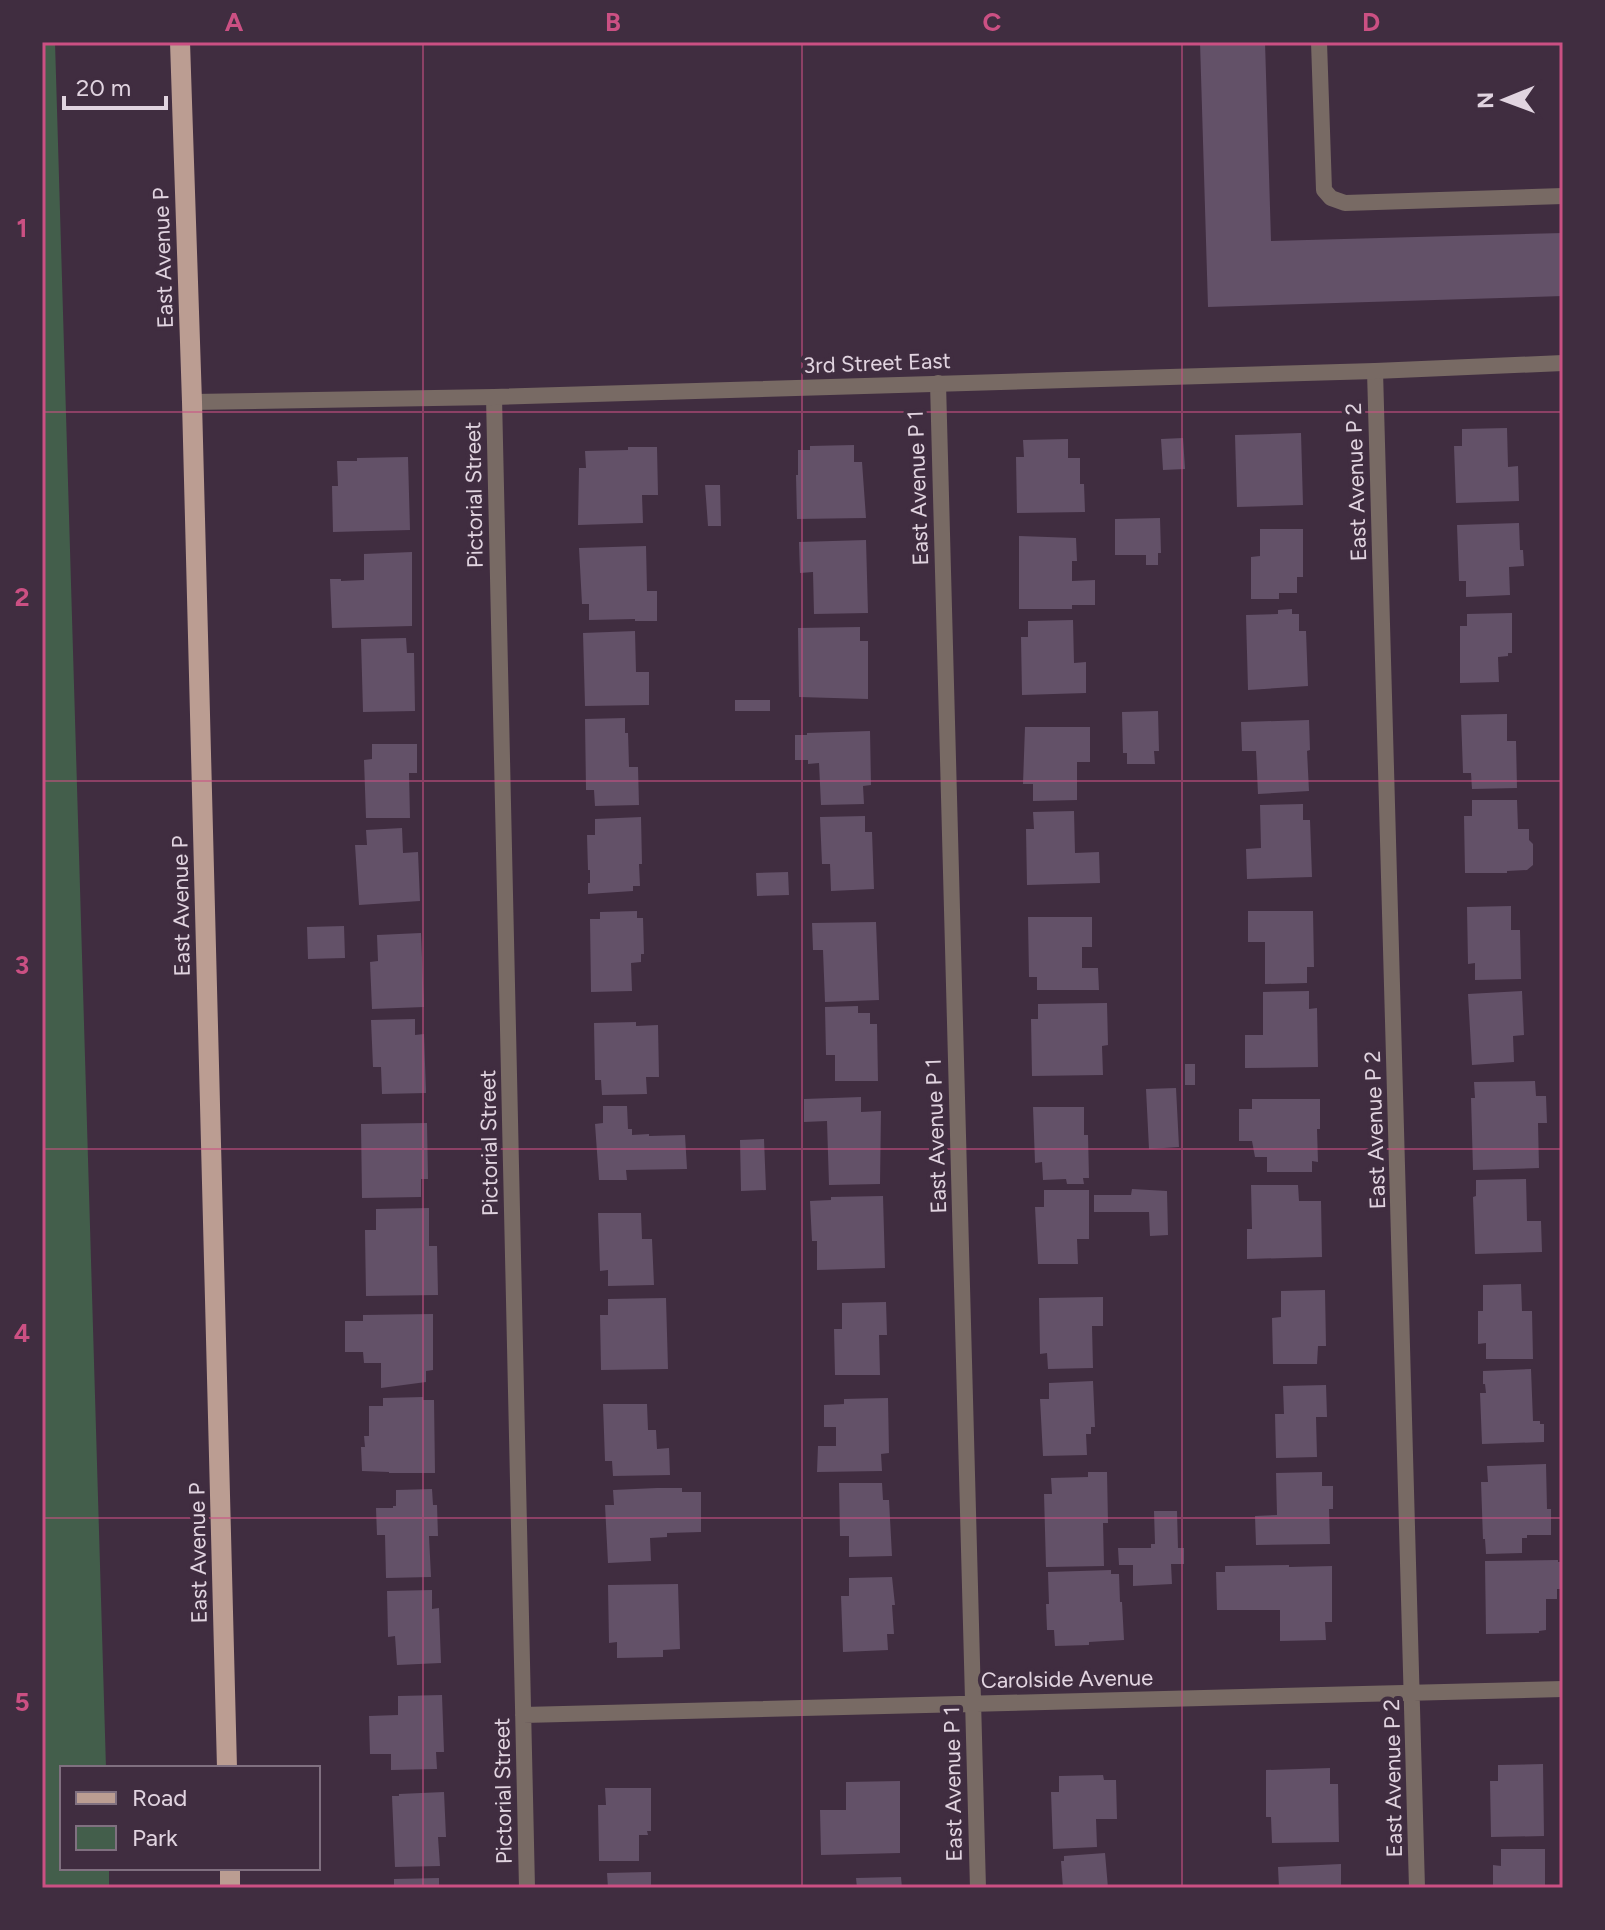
<svg xmlns="http://www.w3.org/2000/svg" width="1605" height="1930" font-family="Figtree,sans-serif">
<style>
.green{fill:#435e4b}
.building{fill:#635168}
.lines{fill:none;stroke-linecap:round;stroke-linejoin:round}
.service{stroke:#786a64;stroke-width:16}
.minor{stroke:#786a64;stroke-width:16}
.tertiary{stroke:#786a64;stroke-width:16}
.primary{stroke:#bb9d92;stroke-width:20}
.grid{fill:none;stroke:#cb5083;stroke-width:2;stroke-opacity:0.55}
.labels{text-anchor:middle;dominant-baseline:central;stroke-width:8;stroke-linejoin:round;paint-order:stroke}
.street-label{font-size:22px;fill:#e1d4e0;stroke:#402d40}
.neatline{fill:none;stroke:#cb5083;stroke-width:3}
.grid-label{font-size:26px;text-anchor:middle;font-weight:bold;fill:#cb5083}
</style>
<rect width="100%" height="100%" fill="#402d40"/>
<path class="green" d="M42,42H55L106,1768H62V1868H109V1888H42Z"/>
<path class="building" d="M1200,42H1265L1271,241L1563,233V296L1208,307Z
M1507,428L1508,467L1518,466L1519,501L1456,503L1454,446H1462V429Z
M1301,433L1303,505L1237,507L1235,435Z
M1183,438L1185,469L1163,470L1161,439Z
M1068,439V458H1080V484H1084L1085,512L1017,513L1016,457H1024L1023,440Z
M854,445V462H862L866,518L797,519L796,475H798V450H810V446Z
M628,447H657L658,495H642L643,523L578,525L579,468H586L585,451L628,450Z
M408,457L410,530L333,532L332,486H338L337,461H357V458Z
M705,485H720L721,526H708Z
M1160,518L1161,553H1158V565H1146V555H1115V519Z
M1519,523L1520,550H1523L1524,566L1509,567L1510,595L1466,597V581H1459L1457,525Z
M1260,529H1303V577H1297V593H1279V599H1251V557L1260,556Z
M1019,536L1076,538L1077,561H1072V581L1095,580V605H1072V609H1019Z
M866,540L868,613L814,614L813,572L800,573L799,542Z
M646,546L647,591H657V621H635V619L589,620V604H582L579,548Z
M412,552V626L332,628L330,579H341V581L364,580V554Z
M1292,609V614H1299V631H1306L1308,686L1248,690L1246,615L1278,614V610Z
M1512,613V653H1508V656L1498,657L1499,682L1460,683V626H1467V614Z
M1073,620L1074,663L1086,662V693L1022,695L1021,637H1028V621Z
M860,627V641H868V699L799,697L798,628Z
M635,631L636,672H649V705L585,706L583,633Z
M406,638L407,653H414L415,711L363,712L361,639Z
M735,700H770V711H735Z
M1158,711L1159,751H1154L1155,764H1127V753H1123L1122,712Z
M1507,714V741H1516L1517,788L1472,789L1471,773H1463L1461,715Z
M625,718V733H628L629,767H638L639,805L595,806L594,790H586L585,719Z
M1309,720L1310,750L1307,751L1309,791L1258,794L1256,751H1242L1241,722Z
M1025,727H1090V762H1077V800L1033,801V784H1023Z
M870,731L871,785L863,786L864,804L821,805L819,763L808,764V760H795V735H807V733Z
M372,744H417V773H409L410,818H366L364,760L372,759Z
M1472,800H1517L1518,829H1529V840L1533,844V865L1527,870L1507,871V873H1465L1464,816H1472Z
M1303,804V820H1310L1312,877L1247,879L1246,849L1261,848L1260,805Z
M1074,811L1075,853L1099,852L1100,883L1027,885L1026,829H1034L1033,812Z
M865,816V832H872L874,889L831,891L830,864H822L820,817Z
M641,817L642,864H639L640,886H633V891L588,894V883H590V870H588L587,835H595V819Z
M402,828L403,853L418,852L420,901L359,905L355,845H367L366,830Z
M788,872L789,895L757,896L756,873Z
M1511,906V930H1520L1521,979L1475,980V963L1468,964L1467,907Z
M637,911V918H643L644,954H641V962L631,963L632,991L591,992L590,919H600V912Z
M1248,911H1313L1314,967H1307V983L1265,984V942H1248Z
M1028,917H1092V947H1082V968H1098L1099,990H1037V977H1029Z
M876,922L879,1000L825,1002L823,950H813L812,923Z
M344,926L345,958L308,959L307,927Z
M421,933L424,1007L372,1009L370,962L378,961L377,935Z
M1309,991V1009L1317,1008L1318,1067L1245,1068V1035H1263V992Z
M1522,991L1524,1035L1513,1036L1514,1062L1472,1065L1468,994Z
M1107,1003L1108,1045L1102,1046L1103,1075L1032,1076L1031,1019H1038V1004Z
M858,1006V1013H870V1024H877L878,1081H835V1055H826L825,1007Z
M415,1019V1035L424,1034L426,1093L382,1094L381,1067H373L371,1020Z
M636,1022V1026L658,1025L659,1077H646L647,1094L602,1095L601,1080H595L594,1023Z
M1185,1064H1195V1085H1185Z
M1535,1081L1536,1096H1546L1547,1123H1538L1539,1168L1473,1170L1471,1098H1475L1474,1082Z
M1176,1088L1179,1147L1149,1149L1146,1089Z
M861,1097V1112L881,1111L880,1184L829,1185L827,1121L804,1122V1099Z
M1252,1099H1320V1129H1317L1318,1162L1312,1161V1172H1267V1157H1255L1252,1141H1239V1109H1252Z
M603,1106H627L628,1129H632V1135L649,1134V1136L685,1135L687,1169L626,1170L627,1180H599L595,1124L603,1123Z
M1033,1107H1084V1135H1088L1089,1178H1083L1084,1184H1067L1066,1179L1043,1180L1042,1162L1035,1163Z
M427,1123L428,1179H421V1197L362,1198L361,1124Z
M764,1139L766,1190L741,1191L740,1140Z
M1526,1179L1527,1221H1541L1542,1252L1475,1254L1473,1197L1476,1196V1180Z
M1251,1185H1298L1299,1201H1321L1322,1257L1247,1259V1229H1252Z
M1132,1189L1167,1191L1168,1235L1150,1236L1149,1212H1094V1195H1131Z
M1044,1190H1089V1239H1077L1078,1264H1038L1035,1207H1044Z
M883,1196L885,1268L817,1270V1241H812L810,1201L831,1200V1197Z
M429,1208V1246H437L438,1295L366,1296L365,1230H376V1209Z
M598,1213H641L642,1239H652L654,1285L608,1286V1270L600,1271Z
M1521,1284L1522,1311H1532L1533,1359H1486V1343L1478,1344V1311H1483V1285Z
M1325,1290L1326,1346H1318L1317,1364H1273L1272,1318L1281,1317V1291Z
M1103,1297V1326H1092L1093,1368L1048,1369L1047,1353L1040,1354L1039,1298Z
M666,1298L668,1369L601,1370L600,1315H608V1299Z
M886,1302L887,1335H879L880,1375H835L834,1329H842V1303Z
M433,1314V1370L426,1371V1382L381,1388V1363H364L363,1352H345V1321H363V1315Z
M1531,1369L1533,1421H1540V1424H1544V1442L1482,1444L1480,1393H1486L1485,1384H1483V1371Z
M1093,1381L1095,1427H1091V1434H1086L1087,1455L1043,1456L1040,1399H1049V1383Z
M1326,1385L1327,1417H1316L1317,1457L1276,1458L1275,1414H1284L1283,1386Z
M423,1397V1400H434L435,1473H389V1472L362,1471L361,1447H365L364,1436H369V1406H383V1398Z
M888,1398L889,1453L881,1454L882,1471L817,1472L818,1446H836V1427H824V1405L844,1404V1399Z
M603,1404H647L648,1430H656L657,1449L669,1448L670,1475L613,1476L612,1461H605Z
M1546,1464L1547,1509H1551V1535H1527V1538H1522V1553L1486,1554L1485,1539H1483L1481,1482H1488L1487,1466Z
M1088,1472H1107L1108,1523H1103L1104,1566L1046,1567L1044,1494H1052L1051,1478L1088,1477Z
M1322,1472V1486H1333V1509H1329L1330,1544L1256,1545L1255,1516L1277,1515L1276,1473Z
M839,1483H882L883,1500H889L892,1556L849,1557V1536H840Z
M657,1488H682V1492H701V1532L667,1533V1537L650,1538L651,1561L608,1563L605,1505H614L613,1490Z
M432,1489L433,1505H437L438,1536H429L431,1577L386,1578L385,1535H377L376,1508H393V1506H396V1490Z
M1154,1511H1177L1178,1548H1184V1564H1171L1172,1584L1133,1586V1565H1119L1118,1548H1151V1544H1155Z
M1558,1560V1562H1563V1589H1557V1599H1546V1630L1539,1631V1633L1486,1634L1485,1561Z
M1289,1565V1567L1332,1566V1622H1325L1326,1640L1280,1641V1610H1217L1216,1572H1225V1566Z
M1111,1570V1574H1119L1120,1602H1122L1124,1640L1089,1642V1645L1055,1646L1054,1630H1047L1046,1604H1049L1048,1572Z
M892,1577L895,1605H892L894,1634H887L888,1650L843,1652L841,1596H849V1578Z
M678,1584L680,1649L663,1650V1657L617,1658V1642L609,1643L608,1585Z
M432,1590V1609L439,1608L441,1663L397,1665L395,1636L388,1637L387,1591Z
M442,1695L444,1752H436L437,1769L391,1770V1754H370L369,1716L398,1715V1696Z
M1543,1764L1544,1836L1491,1837L1490,1781H1498V1765Z
M1330,1768V1784H1338L1339,1842L1272,1843L1271,1817H1266V1770Z
M1103,1775L1104,1780H1116L1117,1819H1096L1097,1847L1053,1849L1051,1792H1059V1776Z
M900,1781V1853L821,1855L820,1810H846V1782Z
M605,1788H651V1831H647L648,1835H639V1861H599L598,1805H606Z
M444,1792L446,1837H438L440,1866L395,1867L392,1796H399V1794Z
M1501,1849H1545V1888H1493V1865L1501,1866Z
M1105,1853L1108,1888H1063L1061,1861H1064V1856Z
M1341,1864V1888H1279L1278,1867Z
M651,1872V1888H608L607,1873Z
M901,1877L902,1888H857L856,1878Z
M439,1878V1888H394V1879Z"/>
<g class="lines">
<path class="service" d="M1319,42L1324,190L1331,198L1345,203L1563,196"/>
<path class="minor" d="M1375,371L1417,1888
M938,383L978,1888
M494,397L527,1888
M523,1715L1563,1689"/>
<path class="tertiary" d="M192,402L494,397L1375,371L1563,363"/>
<path class="primary" d="M180,42L192,402L227,1768
M230,1868V1888"/>
</g>
<path class="grid" d="M423,42V1888M802,42V1888M1182,42V1888M42,412H1563M42,781H1563M42,1149H1563M42,1518H1563"/>
<g class="labels">
<g class="street-label">
<text transform="translate(163 258) rotate(-92)">East Avenue P</text>
<text transform="translate(877 363) rotate(-2)">3rd Street East</text>
<text transform="translate(1356 482) rotate(-92)">East Avenue P 2</text>
<text transform="translate(918 488) rotate(-92)">East Avenue P 1</text>
<text transform="translate(474 495) rotate(-91)">Pictorial Street</text>
<text transform="translate(181 906) rotate(-91)">East Avenue P</text>
<text transform="translate(1375 1130) rotate(-92)">East Avenue P 2</text>
<text transform="translate(936 1136) rotate(-92)">East Avenue P 1</text>
<text transform="translate(489 1143) rotate(-91)">Pictorial Street</text>
<text transform="translate(198 1553) rotate(-91)">East Avenue P</text>
<text transform="translate(1067 1679) rotate(-1)">Carolside Avenue</text>
<text transform="translate(1393 1778) rotate(-91)">East Avenue P 2</text>
<text transform="translate(953 1784) rotate(-91)">East Avenue P 1</text>
<text transform="translate(503 1791) rotate(-91)">Pictorial Street</text>
</g>
</g>
<rect width="1605" height="1930" fill="none" stroke="#402d40" stroke-width="88"/>
<rect x="60" y="1766" width="260" height="104" fill="#402d40" stroke="#807080" stroke-width="2"/>
<rect x="76" y="1792" width="40" height="12" fill="#bb9d92" stroke="#807080" stroke-width="2"/>
<text x="132" y="1806" font-size="24" fill="#e1d4e0">Road</text>
<rect x="76" y="1826" width="40" height="24" fill="#435e4b" stroke="#807080" stroke-width="2"/>
<text x="132" y="1846" font-size="24" fill="#e1d4e0">Park</text>
<g transform="translate(1505 100) rotate(269)" stroke="#402d40" stroke-width="6" paint-order="stroke">
<path d="M0-6L14 30L0 20L-14 30Z" fill="#e1d4e0"/>
<text y="-12" font-size="22" font-weight="bold" text-anchor="middle" fill="#e1d4e0">N</text>
</g>
<path d="M64 96v12h102v-12" fill="none" stroke="#e1d4e0" stroke-width="4"/>
<text x="76" y="96" font-size="24" fill="#e1d4e0" stroke="#402d40" stroke-width="6" paint-order="stroke">20 m</text>
<rect x="44" y="44" width="1517" height="1842" class="neatline"/>
<g class="grid-label">
<text x="234" y="31">A</text>
<text x="613" y="31">B</text>
<text x="992" y="31">C</text>
<text x="1371" y="31">D</text>
<text x="22" y="237">1</text>
<text x="22" y="606">2</text>
<text x="22" y="974">3</text>
<text x="22" y="1342">4</text>
<text x="22" y="1711">5</text>
</g>
</svg>
